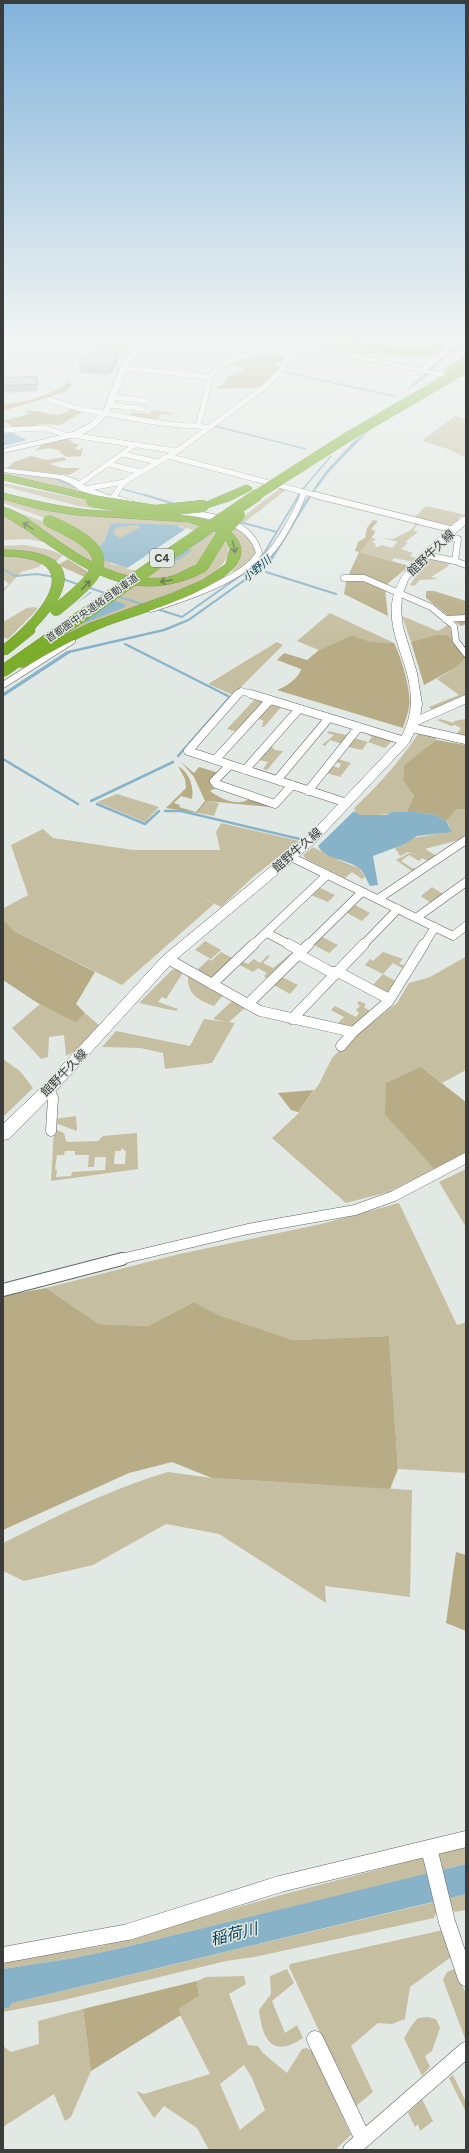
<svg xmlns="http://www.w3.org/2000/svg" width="469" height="2153" font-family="Figtree,'Noto Sans JP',sans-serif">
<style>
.green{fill:#c6bea0;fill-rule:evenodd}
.forest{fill:#b7ac85}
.water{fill:#88b2c7;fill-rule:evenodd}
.pier{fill:#e2e9e5}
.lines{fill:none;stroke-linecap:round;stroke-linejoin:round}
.stream-far2{stroke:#88b2c7;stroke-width:1.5}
.stream-far1{stroke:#88b2c7;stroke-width:2}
.stream{stroke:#88b2c7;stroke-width:2.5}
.street-far5-casing{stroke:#616764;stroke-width:5.5}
.street-far4-casing{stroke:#616764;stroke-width:7}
.street-far3-casing{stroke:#616764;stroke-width:9}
.street-far2-casing{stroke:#616764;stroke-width:11}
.street-far1-casing{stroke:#616764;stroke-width:14}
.street-casing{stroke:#616764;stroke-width:17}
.secondary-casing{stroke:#616764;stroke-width:1}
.highway-casing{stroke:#658631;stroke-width:1}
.street-far5{stroke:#fff;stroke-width:5}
.street-far4{stroke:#fff;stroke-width:6}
.street-far3{stroke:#fff;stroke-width:8}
.street-far2{stroke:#fff;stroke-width:10}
.street-far1{stroke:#fff;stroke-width:12}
.street{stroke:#fff;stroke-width:16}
.secondary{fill:#fff;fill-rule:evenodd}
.highway{fill:#7cae2c;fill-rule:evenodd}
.highway-bridge-far1-casing{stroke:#658631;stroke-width:10;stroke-linecap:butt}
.highway-bridge-casing{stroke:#658631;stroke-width:12;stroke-linecap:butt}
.highway-bridge-far1{stroke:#7cae2c;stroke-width:10}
.highway-bridge{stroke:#7cae2c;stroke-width:12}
.wall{fill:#a2a9a9}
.shaded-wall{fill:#848a8a}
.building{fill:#bcc5c5;stroke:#848a8a}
.oneway{stroke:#4e5f36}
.labels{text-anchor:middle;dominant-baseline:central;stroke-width:3;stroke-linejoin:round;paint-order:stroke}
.far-street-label{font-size:10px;fill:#3a3d3b;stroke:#e2e9e5}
.shield{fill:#e2e9e5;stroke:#6c716e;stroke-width:1}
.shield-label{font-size:11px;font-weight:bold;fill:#3a3d3b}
.far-water-label{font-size:11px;font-style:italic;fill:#023e54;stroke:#e2e9e5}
.street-label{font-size:12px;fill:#3a3d3b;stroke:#e2e9e5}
.near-water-label{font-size:16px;font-style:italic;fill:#023e54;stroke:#e2e9e5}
</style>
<rect width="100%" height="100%" fill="#e2e9e5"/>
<path class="green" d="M253,338L284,343L264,350L261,348V345L247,343Z
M336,338H342L381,351L398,354L441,347L447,338H449V342C432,363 395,358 371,351C358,348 346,341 333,340Z
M373,338H436C431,355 379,353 373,338Z
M331,341H337L384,355L380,358L321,346Z
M106,342L131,343L121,358L95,356Z
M152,410L174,413L171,415L162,414L156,421L128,417L132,412L149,414Z
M455,416L466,419V458L448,449L422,441Z
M3,473C27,478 60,472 78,491L3,475Z
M3,483L149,513L113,511L78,506L3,486Z
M282,487L287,489L245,522L239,520Z
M3,499L35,508L176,520L190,523L219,535L205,558L184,572L171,576L148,579L105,572L3,507L51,524L56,522L3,503ZM117,523L180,526L206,539L188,549L190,552C183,554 177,561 170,565C155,573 127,567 111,564L99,547L104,542L111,525Z
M426,506L466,515V516L459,517L457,525L453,524L450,528L412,520Z
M3,513L48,543L28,539L3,540Z
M417,522L419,523L413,530L418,532L405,542L408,543L401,549L413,553L410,556L417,558L414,562L394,558L392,561L360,552L370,537L376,539L372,542L376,544L374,546L378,547L381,545L392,548L398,542L384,538L393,539L411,530Z
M138,525L139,529L120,538L114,534V530L119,527Z
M232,526L252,541L256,551L249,564L236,572L230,570C244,556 245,545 228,531Z
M223,540C240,556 213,573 201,582L86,625L66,636L62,634L78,622L82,624L100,616L111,599L133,584L187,578Z
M25,545L50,550L63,555L55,563L3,551V546Z
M3,556H23L43,562L39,567L21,572L3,592V589L9,584L3,579Z
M431,558L450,563L447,567L431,577L438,579L420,580L414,586L410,585L423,565Z
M35,607L38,609L8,639L3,637V622L27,608Z
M330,613L394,643L371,642L352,635L319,650L297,641Z
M402,616L438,631L449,624L452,633V641L448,635H435L411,642Z
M277,642L283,645L233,695L208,684Z
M466,658V697L433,711L429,707L459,695L437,679L455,668Z
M256,698L265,701L237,732L227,729Z
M270,703L282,706L264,727L253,724L262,726L263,724L262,723L264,721L257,718Z
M440,719L454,723V721L466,719V736L456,735L461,728L455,725L451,726L437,720Z
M352,730L353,731L342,744L330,740L325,746L322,745L334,735L327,733L329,731L346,735Z
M361,731L393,740L385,748L368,742L362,750L348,747L354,738L368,742L372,737Z
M420,731L436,735V740L404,765L403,780L414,796L406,814C393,812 369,818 357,814L354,808C379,785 401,760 420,731Z
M271,746L275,750L283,751L267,770L263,769L268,762L259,760Z
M338,759L351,763L340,777L327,773L332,766L339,768L341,764L336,762Z
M117,794L159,807L145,822L97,802Z
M207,801L219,803L214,816L198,813Z
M457,809H466V838L425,849L437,856L428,861L422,858L419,861L409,855L401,861L412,868L417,869L413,872L396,860L409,853L415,855L408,852L400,856L395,848L413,838L442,833L450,827L446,821Z
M221,823L299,841L253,877L221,907L197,895L214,904L122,985L14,931L3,919L4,908L28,895L11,845L43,829L53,838L133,850H220L216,832Z
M313,847L338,860L359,868L365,877L362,879L352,872L345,878L306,859L303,855Z
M318,887L335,895L328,902L311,895Z
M432,887L443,894L431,903L421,896Z
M355,905L370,913L362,921L347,913Z
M322,937L338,945L329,953L314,945Z
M205,941L221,950L211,959L195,950Z
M221,952L234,959L214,978L210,979L190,966L197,970L209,959L211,961Z
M293,952L294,954L278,970L274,968L277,970L267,980L264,976L267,973L258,968L253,972L238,964L241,961L248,964L254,959L260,963L268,955L270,956L263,963L273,968Z
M383,952L403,959L399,963L406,967L404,969L393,963L383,974L397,982L387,994L372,986L383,974L365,965L370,959L373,961Z
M465,957L466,1070L442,1083L421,1067L385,1115L435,1170L388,1192L346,1203L272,1138L299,1113L298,1112L319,1084L332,1058L351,1039L397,1003L409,983L430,977Z
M178,969L181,970L182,974L166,999L162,997L158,1002L178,1009L176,1011L139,1003L172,970Z
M188,976L193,977L223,995L214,1006C199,1000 187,995 188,976Z
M282,977L298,985L290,994L274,985Z
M233,1000L246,1007L229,1022L235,1023L212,1063L165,1069L163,1053L140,1048L102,1047L116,1031L190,1046L204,1019L226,1022L213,1019Z
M359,1001L366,1004L364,1007L370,1011L354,1027L336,1025L344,1017L331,1010L335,1006L356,1017L359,1013L356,1010L360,1006L357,1003Z
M40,1004L76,1023L85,1013L101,1027L79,1049L66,1056L64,1035L49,1037L48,1057L41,1059L12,1028Z
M3,1059L20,1071L33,1088L3,1117Z
M76,1116L77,1131L55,1123V1119Z
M54,1129L64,1133L66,1141L69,1142L98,1141L103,1136L137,1133L138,1169L51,1181ZM121,1148L126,1151L125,1164H114L115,1151H121ZM65,1151H75V1155H89L88,1167H94L95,1157H106L105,1170L72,1172L71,1176L56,1177L57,1170L55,1169L57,1155H64Z
M466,1169V1227L439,1182Z
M399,1203L457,1325L466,1322V1473L398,1469L389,1336L293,1340L219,1315L194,1302L148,1326L99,1324L46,1288L175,1255L321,1224Z
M168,1472L212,1478L412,1490L410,1597L325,1586L326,1603L219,1534L166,1524L93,1565L24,1581L3,1571V1543C57,1516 110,1489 168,1472Z
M466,1846V1864L441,1870L438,1854Z
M422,1858L425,1863L428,1874L117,1949L74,1958L3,1969V1962L102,1946L281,1895Z
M466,1894V1910L455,1912L451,1909L448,1898Z
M435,1902L437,1910L434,1918L254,1957L226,1961L64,2000L3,2012V2009L9,2008L12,2003Z
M443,1930L451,1957L410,1987L405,2019L392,2024L378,2023L351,2046L373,2092L355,2107L289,1967L290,1964Z
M287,1969L294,1983L272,2001L285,2033L297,2025L303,2038C272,2059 262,2039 259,2010L271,1994L270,1976Z
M454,1969L457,1972L466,1994V2041L443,1980L447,1972Z
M244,1976L246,1984L229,1994L248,2045L258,2046L263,2053L287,2073L302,2049L307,2048L313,2052L351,2135L335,2150H209L197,2128L164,2106L154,2118L136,2091L144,2094L210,2074L177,2009L199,1996L197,1981L206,1977ZM244,2065L252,2078L265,2110L240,2130L220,2084Z
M83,2009L91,2071L71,2117L65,2121L54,2094L3,2127V2046L11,2052L39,2044L38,2021Z
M428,2017L436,2019L440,2028L432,2051L425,2056L430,2067L422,2076L404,2038L412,2025L418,2018Z
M453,2075L466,2102V2112L449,2078Z
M422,2099L433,2121L420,2131L418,2124L415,2127L408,2113Z"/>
<path class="forest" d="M270,352L287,356L286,360L275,364V366L281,367L263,387L218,389L217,387L224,384L227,377L245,369L229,363Z
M68,382L72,385L68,390L62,393L3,411V405C24,401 51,397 68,382Z
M71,408L84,411L60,425L37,424L40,427L15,428L3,421L28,414L26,411C41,408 58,423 71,408Z
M68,438L73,443L80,445L75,448L78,450L83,448L81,456L68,457L60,453L61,451L49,448L34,451L42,445Z
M31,456L46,460L64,457L66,460L50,464L62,468H81L69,475L7,468L14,462Z
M373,520L378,521L371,529L375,531L374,534L360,552L409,566L386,585L349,574L359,552L355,551L358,542L365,538L367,528Z
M68,559L90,573L87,578L58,565Z
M353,579H359L385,589L388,616L344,594L346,582Z
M426,591H434L466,601V624L461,626L426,598Z
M352,635L371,642L394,643C401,656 412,693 409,707C408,714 405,721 403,728L277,690C286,687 299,678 301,669L277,660L284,653L307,660L319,650Z
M435,635H448L466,658L455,668L424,685L411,642Z
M436,740L466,745V809H457L446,821L436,815L415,812L406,814L414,796L403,780L404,765Z
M181,762L194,773L199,767L219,773L210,784L218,787L210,791C219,798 239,808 250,798L268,804L270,807L207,801L198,813L166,808L186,788L185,779L178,766C190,773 194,787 192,799L181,796L174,803L180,805L179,807L196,812L205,801L194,777Z
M3,919L14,931L95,972L76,1004L85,1013L76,1023L36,1002L3,980Z
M421,1067L466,1102V1153L435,1170L385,1115L386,1083Z
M314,1090L298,1112L291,1110L278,1093Z
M46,1288L99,1324L148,1326L194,1302L219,1315L293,1340L389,1336L398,1469L390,1489L212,1478L172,1462L129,1473L3,1530V1296Z
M456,1552L466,1555V1631L446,1623Z
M197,1981L199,1996L178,2009L181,2015L91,2071L83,2009Z"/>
<path class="water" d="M466,340L392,407L330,471L314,492L273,559L259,571L189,621L165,631L70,653L3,697V693L67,651L163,629L188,619L254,572L271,556L303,504L326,471L355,440L413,384L456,344Z
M13,433L27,440L3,446V434Z
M117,523L176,525L206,539L188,549L193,550C162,575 130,574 92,554L104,542L111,524ZM138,525L139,528L120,538L114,534V530L119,527Z
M90,592L125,604V607L82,624L59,618Z
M354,811L360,815H387L392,812H415L436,815L446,821L452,832L417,836L405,844L373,856L378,885L370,886C367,881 364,872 359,868C347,859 325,860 318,846Z
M466,1864V1894L12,2003L9,2008L3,2009V1969L74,1958L117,1949Z"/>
<path class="pier" d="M426,379L371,430L346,445L400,394Z
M187,528L205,535L139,571L126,569Z
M94,591L113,598L75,625L57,619L58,616Z"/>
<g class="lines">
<path class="stream-far2" d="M284,372L394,396
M214,426L306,449
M3,472L37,476
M54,478L93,495
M122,489L148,496
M303,489L331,456
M298,496L300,493"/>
<path class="stream-far1" d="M145,495L175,504
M236,521L277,532
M263,555L299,495
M3,569L15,576L37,574L55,577
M266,572L336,594
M60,578L80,585
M87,587L108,594
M116,596L145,605
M157,609L182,617L254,566
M125,644L226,695"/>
<path class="stream" d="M178,756L230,697L224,694
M3,759L78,804
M91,801L173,762
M97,804L145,824L159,811
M165,811H181L304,840"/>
<defs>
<path id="street-far5" d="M268,338L288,341
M124,368L211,377
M424,369L456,342
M113,397L146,401
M49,399C70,408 93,411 115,415C143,420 170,426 198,426
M110,405L143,409
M210,428L198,426L211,375C233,349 270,358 293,338
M3,430L46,428L68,436
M71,435L177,451
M123,454L157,462
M168,456L319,496
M109,464L140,472
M78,485L136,444
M84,489L124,482
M114,496L124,482L177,451L263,388L278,374L293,351L290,342
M302,496L304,492"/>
<path id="street-far4" d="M115,495L113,498L131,503
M315,495L454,530
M426,555L455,561L458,539L447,537
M455,561L466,565
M252,565C256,563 260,562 263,559C278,548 296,513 303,495
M344,578H364L431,607L454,626L456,641L466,654
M151,609C179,600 246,579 259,553C250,518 208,516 178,511
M445,619L466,618
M3,685L72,641
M237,695L241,691L255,695"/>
<path id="street-far3" d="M238,694L188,751L347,803
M251,694L405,741
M414,722L466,699
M412,728L466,740
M215,760L270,700
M230,765L214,781L216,784L275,804L292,785
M245,770L299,709
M277,780L329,718
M308,791L359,727
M291,857L453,936L466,926
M378,899L466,840
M416,918L466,882
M267,933L290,945
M253,945L327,875
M308,945L362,892
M363,945L398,909
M424,945L435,927"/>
<path id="street-far2" d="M288,944L301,951
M298,954L329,971L342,974L389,999
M168,959L260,1011L353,1032L388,1002L424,944
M212,984L254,944
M248,1004L309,944
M292,1019L364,944
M341,1046L353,1032
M49,1089L53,1098L51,1131
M117,1260L248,1229L355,1210L394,1196L466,1158"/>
<path id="street-far1" d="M3,1290L122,1259"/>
<path id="street" d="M429,1848L447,1922L466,1978
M3,1955L128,1932L280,1884L466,1839
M315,2039L363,2139
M351,2150L466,2050"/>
<path id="secondary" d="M143,338H150L127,368L111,410L96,427L79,436L3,453V449L73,432L90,423L104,409L120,368Z
M290,340L466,378V382L288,343L287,342Z
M3,468L63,475L75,479L87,487L117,498L113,501L81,491L69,483L59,479L3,472Z
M466,516V524L419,565L408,580L402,596L401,611L403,627L417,673L422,704L419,723L409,743L317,841L173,962L54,1093L9,1139L3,1140V1124L44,1085L163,956L309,835L400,739C443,665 339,620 431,545C438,538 458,518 466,516Z"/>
<path id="highway" d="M342,338C368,338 423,366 440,338H448C444,346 440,351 431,354C416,359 353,349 342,338Z
M466,356V363L451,374H445V370Z
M3,474L98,496L99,498L94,501L3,480Z
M247,485L252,488L251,490L229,501L203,509L198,506Z
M3,493C32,500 59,507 89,510C122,513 156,510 188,516C207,519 231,525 239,543C258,584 128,616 103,627C76,638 50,652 25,667H15L13,664L15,661L88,624L173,593L203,580L226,564L230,549L226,541L218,533L189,522L76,515L39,509L3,499Z
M3,507C20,511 36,525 50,535C85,560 123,585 168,577C180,575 190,566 202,563L208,567C202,575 188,579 178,582C109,601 58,547 3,515Z
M3,550C73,550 82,580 35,628L34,633L8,654L3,655V645C42,614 91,557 3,556Z"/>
</defs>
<use href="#street-far5" class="street-far5-casing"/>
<use href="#street-far4" class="street-far4-casing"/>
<use href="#street-far3" class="street-far3-casing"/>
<use href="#street-far2" class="street-far2-casing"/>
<use href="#street-far1" class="street-far1-casing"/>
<use href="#street" class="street-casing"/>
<use href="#secondary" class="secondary-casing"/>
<use href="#highway" class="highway-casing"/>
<use href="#street-far5" class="street-far5"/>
<use href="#street-far4" class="street-far4"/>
<use href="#street-far3" class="street-far3"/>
<use href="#street-far2" class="street-far2"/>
<use href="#street-far1" class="street-far1"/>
<use href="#street" class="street"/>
<use href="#secondary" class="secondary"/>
<use href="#highway" class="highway"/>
<defs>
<path id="highway-bridge-far1" d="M255,496L346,438L466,368"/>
<path id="highway-bridge" d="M92,501L155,511L203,506
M49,521C117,552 110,567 56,610
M202,567L225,530L239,515
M3,671L173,552L257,495"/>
</defs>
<use href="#highway-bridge-far1" class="highway-bridge-far1-casing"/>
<use href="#highway-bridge" class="highway-bridge-casing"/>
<use href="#highway-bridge-far1" class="highway-bridge-far1"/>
<use href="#highway-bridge" class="highway-bridge"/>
</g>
<path class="wall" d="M117,355L118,363L109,375L80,373L79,364Z
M36,376L38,391L5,393L3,378Z"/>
<path class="shaded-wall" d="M117,355L118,363L109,375V367Z"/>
<path class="building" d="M89,353L117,355L109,367L79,364Z
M36,376L38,384L4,386L3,378Z"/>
<defs><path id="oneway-shaft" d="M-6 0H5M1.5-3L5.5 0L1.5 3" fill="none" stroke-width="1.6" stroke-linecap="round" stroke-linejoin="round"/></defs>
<g class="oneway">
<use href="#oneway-shaft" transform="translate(28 526) rotate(-146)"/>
<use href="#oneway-shaft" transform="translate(234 547) rotate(76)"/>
<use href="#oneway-shaft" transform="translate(166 581) rotate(171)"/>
<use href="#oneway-shaft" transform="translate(86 585) rotate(-46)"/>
</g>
<linearGradient id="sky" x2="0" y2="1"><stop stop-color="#81b3db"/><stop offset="0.53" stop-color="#f2f5f3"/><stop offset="1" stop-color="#f2f5f3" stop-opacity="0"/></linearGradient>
<rect width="469" height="639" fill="url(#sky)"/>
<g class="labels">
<g class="far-street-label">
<text transform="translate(92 608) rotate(-35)">首都圏中央連絡自動車道</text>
</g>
<rect class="shield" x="150" y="549" width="24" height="18" rx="3"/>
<g class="shield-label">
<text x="162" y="558">C4</text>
</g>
<g class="far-water-label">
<text transform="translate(257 569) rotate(-40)">小野川</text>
</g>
<g class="street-label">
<text transform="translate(431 553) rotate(-44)">館野牛久線</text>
<text transform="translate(297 850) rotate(-41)">館野牛久線</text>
<text transform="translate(64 1073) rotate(-46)">館野牛久線</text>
</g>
<g class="near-water-label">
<text transform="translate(234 1934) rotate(-14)">稲荷川</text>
</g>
</g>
<rect width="469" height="2153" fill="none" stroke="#3a3d3b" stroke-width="8"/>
</svg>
